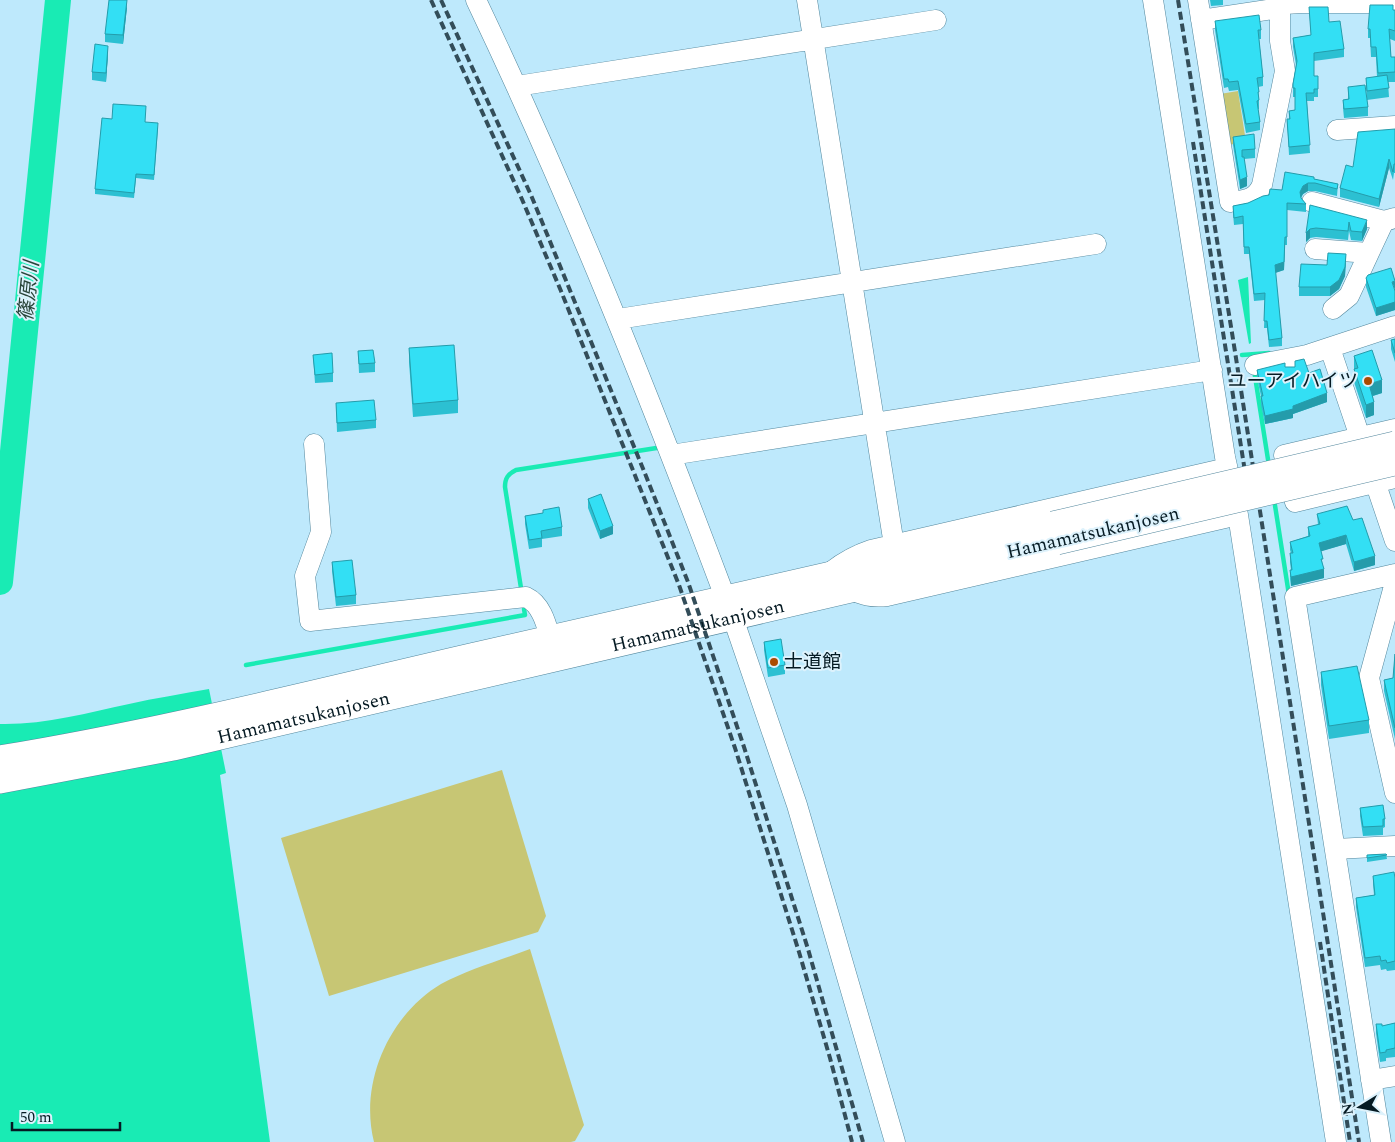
<svg xmlns="http://www.w3.org/2000/svg" width="1395" height="1142" font-family="Spectral,'Noto Sans JP',serif">
<style>
.green{fill:#c7c674}
.water{fill:#19ebb4}
.lines{fill:none;stroke-linecap:round;stroke-linejoin:round}
.stream{stroke:#19ebb4;stroke-width:4.5}
.river{stroke:#19ebb4;stroke-width:26}
.minor-casing{stroke:#53879d;stroke-width:21}
.major-casing{stroke:#53879d;stroke-width:26}
.minor{stroke:#fff;stroke-width:20}
.major{stroke:#fff;stroke-width:25}
.rail{stroke:#334d59;stroke-width:4;stroke-dasharray:8 4;stroke-linecap:butt}
.major-bridge-casing{stroke:#53879d;stroke-width:26;stroke-linecap:butt}
.major-bridge{stroke:#fff;stroke-width:25}
.wall{fill:#2cc0d2}
.shaded-wall{fill:#249cab}
.building{fill:#33dff4;stroke:#249cab}
.poi-dot{fill:#ab4b01;stroke:#ddf2fc;stroke-width:2}
.labels{text-anchor:middle;dominant-baseline:central;stroke-width:4;stroke-linejoin:round;paint-order:stroke}
.poi-label{font-size:19px;fill:#051a23;stroke:#ddf2fc;text-anchor:end}
.street-label{font-size:19px;fill:#051a23;stroke:#ddf2fc}
.water-label{font-size:20px;font-style:italic;fill:#29453a;stroke:#ddf2fc}
</style>
<rect width="100%" height="100%" fill="#bee9fc"/>
<path class="green" d="M1238,91L1246,142L1228,145L1220,94Z
M502,770L546,916L538,932L329,996L281,838Z
M530,949L584,1125L575,1141L571,1142H374C359,1083 389,1015 441,984C469,969 501,960 530,949Z"/>
<path class="water" d="M1248,277L1251,343L1249,344L1238,280Z
M209,689L226,773L220,775L270,1142H0V724C43,725 87,713 129,704C155,698 182,694 209,689Z"/>
<g class="lines">
<path class="stream" d="M1242,355L1269,353
M1254,370L1269,466
M1274,499L1289,595
M521,588L505,487C505,478 508,474 516,470L663,447
M246,665L525,615L524,609"/>
<path class="river" d="M0,582L58,0"/>
<defs>
<path id="minor" d="M476,0C569,195 649,395 725,597
M807,0L894,545
M1153,0L1225,457L1238,515L1336,1142
M1198,0L1230,202C1244,200 1256,200 1262,185L1285,71L1280,41V8L1285,4L1301,3V0
M1301,3H1395
M1201,20L1280,8
M517,86L936,20
M1337,130L1395,126
M1312,202L1384,221L1395,218
M1315,249L1369,253L1384,221
M1333,309L1349,296L1369,253
M618,319L1096,244
M1330,348L1395,541
M1255,365L1307,355L1395,326
M1395,429L1284,455L1295,502L1395,478
M314,444L321,532L305,576L310,621L526,597C541,604 546,623 550,637
M671,455L1212,370
M832,571C845,561 856,555 871,550L1227,468
M1392,575L1394,586L1369,678L1395,793
M850,590C863,595 873,598 887,596L1238,515
M733,618L797,805L895,1142
M1335,849L1395,846
M1371,1080L1395,1076
M1381,1142L1295,597L1395,574"/>
<g id="major">
<path d="M0,758C159,732 315,692 471,656C665,611 859,568 1053,524"/>
<path id="s1" d="M0,781L173,748L1057,542"/>
</g>
</defs>
<use href="#minor" class="minor-casing"/>
<use href="#major" class="major-casing"/>
<use href="#minor" class="minor"/>
<use href="#major" class="major"/>
<path class="rail" d="M431,0L521,197L561,291L679,585L735,748L799,952L830,1058L852,1142
M441,0L531,195L646,476L688,582L744,747L808,949L863,1142
M1178,0L1233,339L1359,1142
M1193,142L1249,497
M1320,942L1350,1142"/>
<defs>
<path id="major-bridge" d="M1053,524L1395,444
M1057,542L1395,463"/>
</defs>
<use href="#major-bridge" class="major-bridge-casing"/>
<use href="#major-bridge" class="major-bridge"/>
</g>
<path class="wall" d="M1210,0H1223V5L1211,6Z
M127,7L123,44L105,42V34Z
M1309,7L1329,22L1344,49V57L1314,61V76H1318V97H1314V101H1307L1310,153L1289,155L1287,119H1289V111L1295,110V97H1293V84L1296,65L1293,47V38L1311,35Z
M1393,10H1395V41L1390,39L1391,57H1395V82H1388L1389,97L1367,100L1366,87V78L1377,77L1376,57H1371L1370,38H1368V29Z
M1215,21L1261,30V39H1259L1263,77V86L1258,87L1259,101V109H1258L1260,122V130L1246,133L1238,90L1229,91L1228,87L1224,88L1215,30Z
M108,54L106,82L92,80V72Z
M1348,87L1368,107V116L1344,118L1343,108V100L1348,99Z
M145,122L158,128L154,180L136,178L134,198L95,194V189Z
M1395,129V173H1394L1393,180L1389,168L1379,207L1340,197V188L1353,167Z
M1233,137L1255,149V158L1244,159L1247,186L1240,189L1233,145Z
M1314,179L1338,184L1337,196L1315,191H1308L1303,194L1301,198L1306,204V212L1287,210V245H1285L1284,270L1275,273L1282,338V346L1269,347L1267,328H1264L1265,300L1254,301L1249,254H1244L1243,224L1234,225L1233,214V206L1248,203L1282,190Z
M1310,205L1367,229L1362,241L1351,240L1349,231L1348,240L1316,237L1310,238L1306,242Z
M1346,263L1345,276L1339,289L1330,296H1299V287L1327,265Z
M1366,278L1395,290V310L1376,316L1366,287Z
M1395,339V362L1391,349V340Z
M409,348L458,400V413L413,417L409,362Z
M358,351L375,363V372L359,373Z
M313,355L333,373V382L315,383Z
M1354,356L1382,393L1373,396L1374,415L1366,418L1354,382Z
M1285,367L1309,373L1327,402L1293,414V418L1265,424L1261,405V396L1257,378V370Z
M336,403L376,420V428L337,432Z
M588,499L613,534L600,539L588,508Z
M543,510L562,527V536L542,539V547L529,549L525,524V516L543,513Z
M1317,514L1353,520L1375,565L1354,571L1346,544L1321,551L1324,578L1291,586L1290,579V570H1291L1290,562V553H1291L1290,550V542L1308,536V527L1318,525Z
M332,562L356,595V604L336,606L332,571Z
M764,642L785,665V674L768,677L764,650Z
M1395,654V739L1384,691V680L1393,678Z
M1321,672L1369,720V733L1329,739L1321,685Z
M1360,808L1385,819V827L1383,828V835L1363,836L1360,816Z
M1386,854L1387,859L1367,862V855Z
M1373,876L1395,878V970L1387,971L1386,969L1381,970L1380,965L1365,967L1356,907V898L1374,895L1373,884Z
M1395,1023V1057L1386,1058V1061L1380,1062L1376,1033V1024L1382,1026Z"/>
<path class="shaded-wall" d="M127,0V7L123,44V35Z
M108,46V54L106,82V73Z
M1389,159V168L1379,207V199Z
M1247,177V186L1240,189V180Z
M1308,183V191L1303,194L1300,199V192L1303,186Z
M1367,220V229L1362,241V232Z
M1310,229V238L1306,242V233Z
M1285,237L1284,270L1275,273V265Z
M1346,254L1345,276L1339,289L1330,296V287Z
M1395,281V290L1392,282Z
M1395,302V310L1376,316V308Z
M1382,380V393L1369,397V384Z
M1327,393V402L1293,414V418L1265,424V416Z
M1374,402V415L1366,418V405Z
M613,526V534L600,539V531Z
M1346,535V544L1319,552V543Z
M1375,556V565L1354,571V562Z
M1324,569V578L1291,586V577Z"/>
<path class="building" d="M109,0H127L123,35L105,34Z
M1370,5H1393V10H1395V31L1389,29L1391,57H1395V72L1378,73L1376,47H1371L1370,29H1368Z
M1309,7H1328L1329,22L1340,21L1344,49L1314,53V76H1318V89H1314V93H1306L1310,145L1289,147L1287,119H1290L1289,111L1295,110V88H1293V84L1297,61L1293,38L1311,35Z
M1259,15L1261,30H1258L1263,77L1257,78L1259,92H1258L1259,100L1257,101L1260,122L1246,124L1238,81L1229,82L1228,79H1224L1215,21Z
M95,44L108,46L106,73L92,72Z
M1387,75L1389,88L1367,91L1366,78Z
M1365,85L1368,107L1344,109L1343,100L1349,99L1348,87Z
M113,104L146,106L145,122L158,123L154,175L136,174L134,193L95,189L102,118L112,119Z
M1395,129V164H1394L1393,172L1389,159L1379,199L1340,188L1346,165L1353,167L1358,132Z
M1254,134L1255,149L1242,150V157H1244L1247,177L1240,180L1233,137Z
M1285,172L1314,177V179L1338,184L1337,189L1315,183H1308L1303,186L1300,192L1301,198L1306,204L1287,203V237H1285L1284,262L1275,265L1282,338L1269,340L1267,321H1264L1265,293L1254,294L1249,247H1244L1243,216L1234,218L1233,206L1248,203L1263,196L1269,195L1270,189L1282,190Z
M1310,205L1367,220L1362,232L1351,231L1349,222L1348,231L1316,228L1310,229L1306,233Z
M1328,253L1346,254L1345,267L1339,280L1330,287H1299L1301,264L1327,265Z
M1391,268L1395,281L1392,282L1395,291V302L1376,308L1366,278L1368,275Z
M1395,339V353L1391,340Z
M454,345L458,400L413,404L409,348Z
M373,350L375,363L359,364L358,351Z
M1372,350L1382,380L1369,384L1374,402L1366,405L1354,369L1358,368L1354,356Z
M332,353L333,373L315,375L313,355Z
M1304,359L1309,373L1320,369L1327,393L1293,406V409L1265,416L1261,396H1263L1257,370L1285,363V367H1295V361Z
M374,400L376,420L337,423L336,403Z
M601,494L613,526L600,531L588,499Z
M1347,506L1353,520L1362,518L1375,556L1354,562L1346,535L1319,543L1323,559H1321L1324,569L1291,577L1290,570H1292L1290,553H1293L1290,542L1310,536L1308,527L1320,524L1317,514Z
M559,507L562,527L541,531L542,538L529,540L525,516L543,513V510Z
M352,560L356,595L336,597L332,562Z
M781,639L785,665L768,668L764,642Z
M1395,654V728L1384,680L1393,678Z
M1357,666L1369,720L1329,726L1321,672Z
M1383,805L1385,819H1383V826L1363,827L1360,808Z
M1386,854L1387,855L1367,858V855Z
M1394,872L1395,878V961L1387,963L1386,960L1381,961L1380,956L1365,958L1356,898L1375,895L1373,876Z
M1395,1023V1048L1386,1050V1052L1380,1053L1376,1024H1382V1026Z"/>
<g class="poi-dot">
<circle cx="1368" cy="381" r="5"/>
<circle cx="774" cy="662" r="5"/>
</g>
<g class="labels">
<g class="poi-label">
<text x="1358" y="381">ユーアイハイツ</text>
<text x="784" y="662" text-anchor="start">士道館</text>
</g>
<g class="street-label">
<text transform="translate(1093 533) rotate(-13)">Hamamatsukanjosen</text>
<text stroke="none"><textPath href="#s1" startOffset="715">Hamamatsukanjosen</textPath></text>
<text stroke="none"><textPath href="#s1" startOffset="310">Hamamatsukanjosen</textPath></text>
</g>
<g class="water-label">
<text transform="translate(29 291) rotate(-84)">篠原川</text>
</g>
</g>
<g transform="translate(1360 1107) rotate(260)" stroke="#ddf2fc" stroke-width="4" paint-order="stroke">
<path d="M0-4L9 19L0 12L-9 19Z" fill="#051a23"/>
<text y="-8" font-size="14" font-weight="bold" text-anchor="middle" fill="#051a23">N</text>
</g>
<path d="M12 1122v8h108v-8" fill="none" stroke="#051a23" stroke-width="2.5"/>
<text x="20" y="1122" font-size="15" fill="#051a23" stroke="#ddf2fc" stroke-width="4" paint-order="stroke">50 m</text>
</svg>
